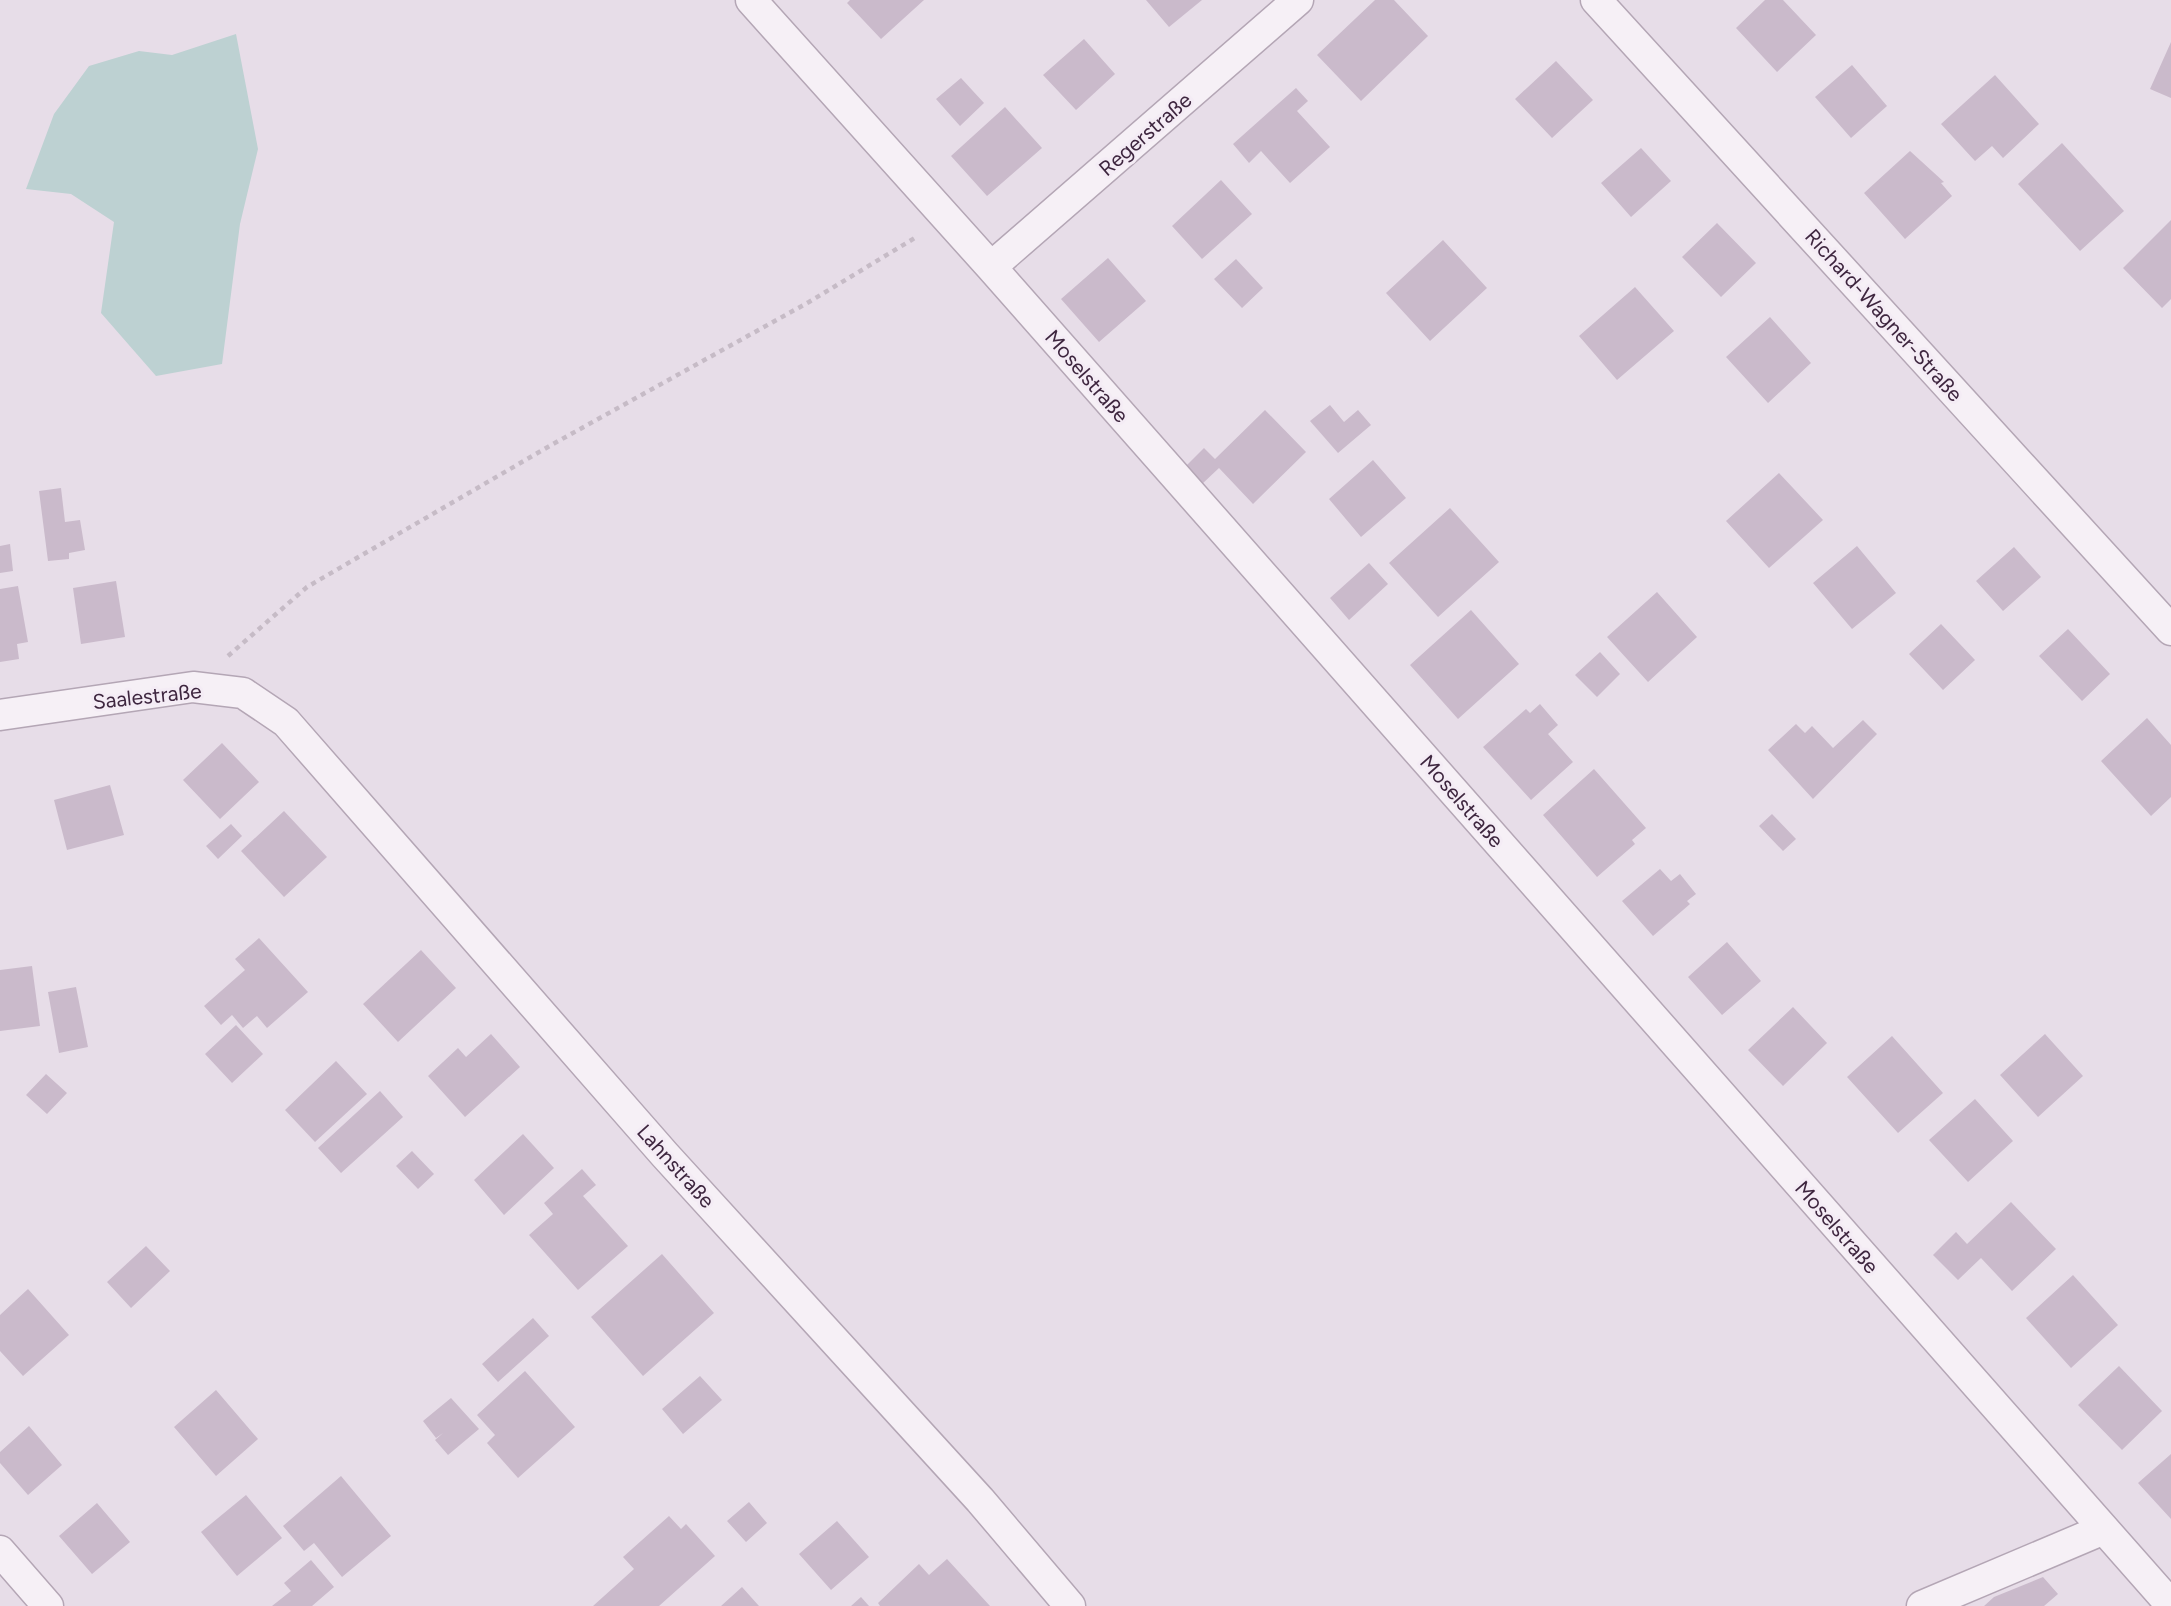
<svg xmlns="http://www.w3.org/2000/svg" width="2171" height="1606" font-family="Figtree,sans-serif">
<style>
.green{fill:#bdd1d2}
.building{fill:#cabacb}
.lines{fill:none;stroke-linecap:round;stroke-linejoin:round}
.minor-casing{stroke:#b4a6b5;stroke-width:33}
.path{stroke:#c6bbc6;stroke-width:4.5;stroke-dasharray:5 5;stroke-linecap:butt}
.minor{stroke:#f6f0f6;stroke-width:30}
.labels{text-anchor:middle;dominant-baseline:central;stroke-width:6;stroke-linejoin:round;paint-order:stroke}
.street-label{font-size:21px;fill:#3e263f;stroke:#f4ecf5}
</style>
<rect width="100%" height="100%" fill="#e7dde8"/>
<path class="green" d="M236,34L258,149L240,224L222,364L156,376L101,313L114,222L71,194L26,189L54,114L89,66L139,51L172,55Z"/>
<path class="building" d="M850,0H924L881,39L847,3Z
M1146,0H1202L1169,27Z
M1375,0H1394L1428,36L1361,101L1317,55Z
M1765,0H1783L1816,35L1777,72L1736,28Z
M1084,39L1115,74L1076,110L1043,75Z
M2171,42V98L2150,89Z
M1556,61L1593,100L1552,138L1515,99Z
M1852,65L1887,106L1851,138L1815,97Z
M1995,75L2039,124L2003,158L1992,146L1975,161L1941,124Z
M961,78L984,103L960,126L936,99Z
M1296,88L1308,101L1297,111L1330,147L1290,183L1261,151L1249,163L1233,144Z
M1005,107L1042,148L987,196L951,156Z
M2062,143L2124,211L2080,251L2018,184Z
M1641,148L1671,181L1631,217L1601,183Z
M1910,151L1944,182L1941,183L1952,196L1905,239L1864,193Z
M1221,180L1252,214L1202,259L1172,226Z
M2171,220V299L2162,308L2123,268Z
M1717,223L1756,263L1721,297L1682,257Z
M1443,240L1487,288L1430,341L1386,293Z
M1108,258L1146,301L1099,342L1061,299Z
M1236,259L1263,288L1242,308L1214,279Z
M1635,287L1674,331L1617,380L1579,336Z
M1770,317L1811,363L1768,403L1726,357Z
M1330,405L1344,422L1358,410L1371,425L1338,453L1310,421Z
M1265,410L1306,452L1253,504L1219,468L1201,485L1184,468L1204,448L1215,459Z
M1373,460L1406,498L1361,537L1329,499Z
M1779,473L1823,520L1769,568L1726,521Z
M61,488L65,522L80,520L85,550L69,553V559L48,561L39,491Z
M1450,508L1499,562L1438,617L1389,563Z
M10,544L13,571L0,573V546Z
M1857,546L1896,593L1852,629L1813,583Z
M2014,547L2041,577L2003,611L1976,581Z
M1369,563L1388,584L1349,620L1330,598Z
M116,581L125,637L81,644L73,588Z
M18,586L28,642L17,644L19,659L0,662V589Z
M1657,592L1697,637L1648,682L1607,637Z
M1471,610L1519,664L1458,719L1410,665Z
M1941,624L1975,660L1943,690L1909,654Z
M2068,629L2110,674L2082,701L2039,656Z
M1600,652L1620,674L1597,697L1575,675Z
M1540,704L1558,725L1548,734L1573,762L1531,800L1483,747L1526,709L1530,713Z
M2147,718L2171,745V797L2151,816L2101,761Z
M1863,720L1877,734L1813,799L1768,750L1796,724L1805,733L1812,726L1833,748Z
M222,743L259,782L220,819L183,780Z
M1594,769L1646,828L1632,840L1635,844L1597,877L1543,815Z
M110,785L124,835L67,850L54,800Z
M284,811L327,857L284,897L241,851Z
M1772,814L1796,839L1783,851L1759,826Z
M231,824L242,836L218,859L206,846Z
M1660,869L1671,881L1680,874L1696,894L1687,901L1690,904L1653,936L1622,901Z
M259,938L308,992L267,1028L257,1016L243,1028L232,1015L221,1025L204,1006L245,970L235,959Z
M1727,942L1761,981L1722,1015L1688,977Z
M421,950L456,988L398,1042L363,1004Z
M32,966L40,1026L0,1031V970Z
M76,987L88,1047L59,1053L48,992Z
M1793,1007L1827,1043L1783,1086L1748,1050Z
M236,1025L263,1054L232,1083L205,1054Z
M491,1034L520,1067L465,1117L428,1076L458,1048L466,1057Z
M2045,1034L2083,1076L2038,1117L2000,1075Z
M1892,1036L1943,1093L1898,1133L1847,1077Z
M336,1061L367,1094L315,1142L285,1110Z
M46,1074L67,1093L47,1114L26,1095Z
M380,1091L403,1117L341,1173L318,1148Z
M1975,1099L2013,1141L1968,1182L1929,1140Z
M523,1134L554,1168L504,1215L474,1180Z
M412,1151L434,1174L418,1189L396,1166Z
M582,1169L596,1185L583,1196L628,1246L578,1290L529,1235L553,1214L544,1203Z
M2011,1202L2056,1249L2012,1291L1981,1258L1958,1280L1933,1255L1956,1232L1967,1244Z
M146,1246L170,1271L131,1308L107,1282Z
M662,1254L714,1313L643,1376L591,1317Z
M2073,1275L2118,1325L2071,1368L2026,1318Z
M28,1289L69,1335L23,1376L0,1351V1315Z
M533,1318L549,1336L498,1382L482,1364Z
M2119,1366L2162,1411L2122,1450L2078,1405Z
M525,1371L575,1427L518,1478L487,1443L495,1435L477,1415Z
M700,1376L722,1400L683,1434L662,1409Z
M216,1390L258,1439L216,1476L174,1427Z
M451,1398L479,1429L448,1455L435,1440L443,1433L436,1438L423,1421Z
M29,1426L62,1465L28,1495L0,1463V1452Z
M2171,1454V1519L2138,1483Z
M341,1476L391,1536L342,1577L314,1543L304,1551L283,1526Z
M246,1495L282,1538L237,1576L201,1532Z
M749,1502L767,1523L746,1542L727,1521Z
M97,1503L130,1542L92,1574L59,1536Z
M669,1516L681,1529L686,1524L715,1556L659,1606H593L634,1569L623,1557Z
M837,1521L869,1557L831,1590L799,1554Z
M947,1559L990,1606H880L878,1603L919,1564L929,1575Z
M311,1560L334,1587L312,1606H272L291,1591L284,1583Z
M2043,1577L2058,1594L2044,1606H1984L1994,1597Z
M742,1587L759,1606H721Z
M861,1597L869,1606H851Z"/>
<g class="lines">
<defs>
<path id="minor" d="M751,0L991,267L2171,1605
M1596,0L2171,630
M991,267L1298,0
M0,715L193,687L243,693L286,722L665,1155L980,1500L1070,1606
M0,1551L48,1606
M1922,1606L2104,1529"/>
</defs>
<use href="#minor" class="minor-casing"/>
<path class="path" d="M228,656L307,587L553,444L809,302L918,236"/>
<use href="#minor" class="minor"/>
</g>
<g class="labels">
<g class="street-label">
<text transform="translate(1145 134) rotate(-41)">Regerstraße</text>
<text transform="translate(1884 315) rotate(48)">Richard-Wagner-Straße</text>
<text transform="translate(1087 376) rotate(49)">Moselstraße</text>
<text transform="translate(147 696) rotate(-6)">Saalestraße</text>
<text transform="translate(1462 801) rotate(49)">Moselstraße</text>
<text transform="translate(676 1166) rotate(48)">Lahnstraße</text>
<text transform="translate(1837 1227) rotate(49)">Moselstraße</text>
</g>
</g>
</svg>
